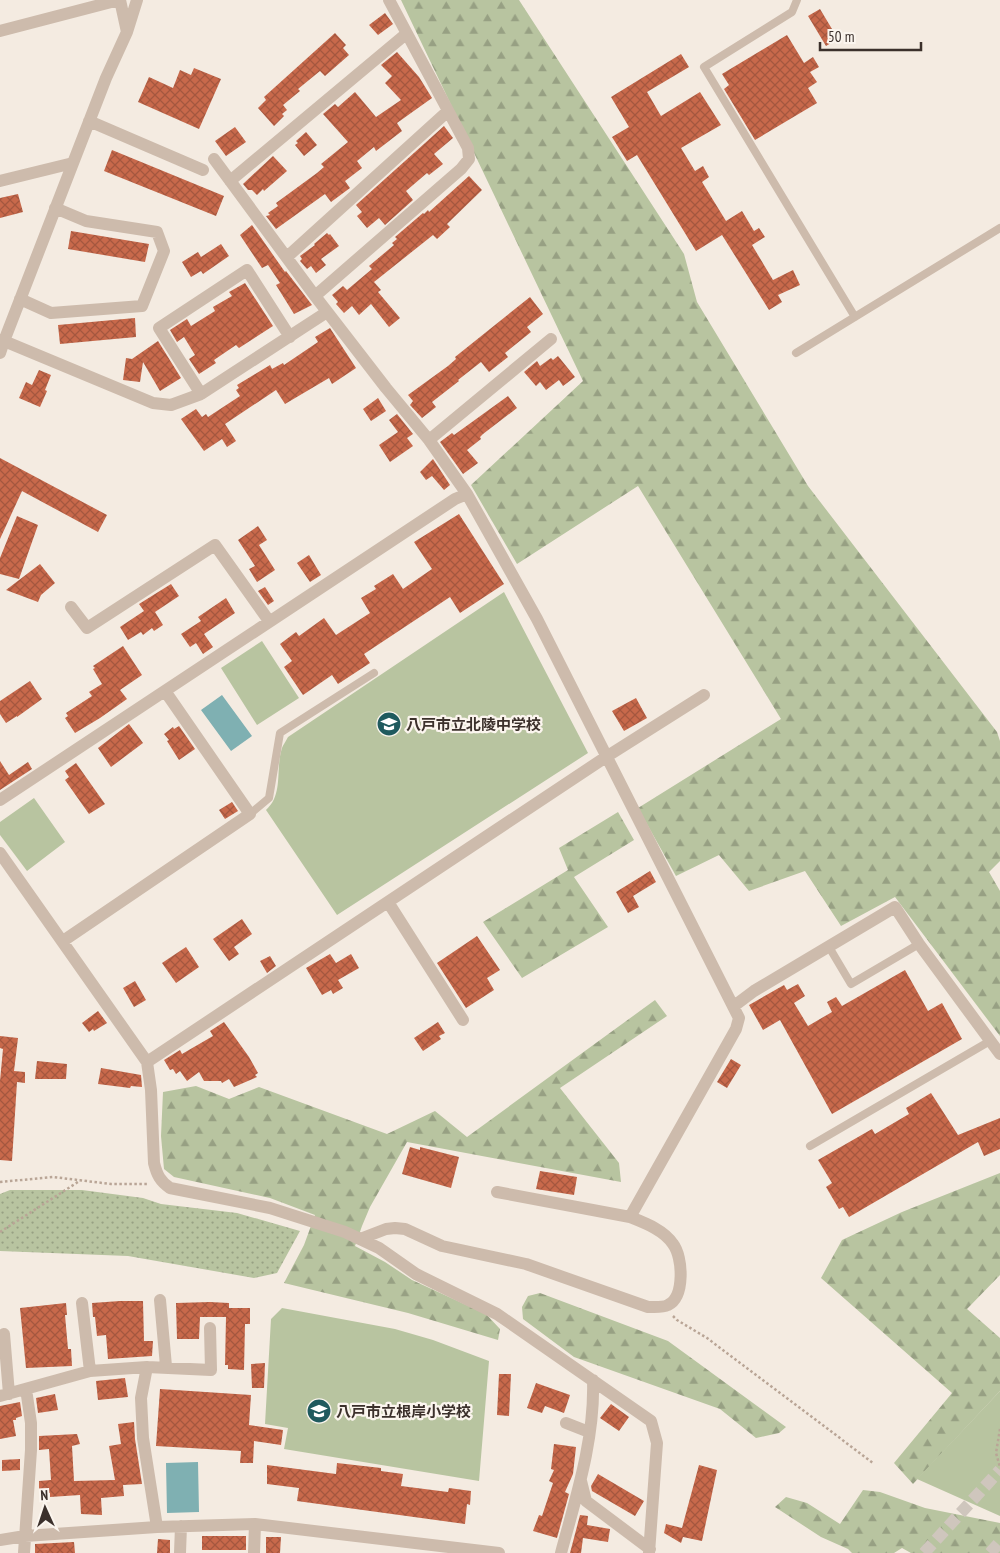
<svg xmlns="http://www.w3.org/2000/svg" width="1000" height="1553" font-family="'PT Sans Narrow','Noto Sans JP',sans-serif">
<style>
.grass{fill:url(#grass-dots)}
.forest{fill:url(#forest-firs)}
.green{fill:#b8c4a0}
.water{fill:#7fb0b2}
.building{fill:url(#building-cross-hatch)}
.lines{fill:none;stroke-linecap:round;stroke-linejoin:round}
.secondary-tunnel{stroke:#cfc6bd;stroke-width:12;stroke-dasharray:12 6;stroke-linecap:butt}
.path{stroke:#b9a596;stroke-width:2.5;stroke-dasharray:2.5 2.5;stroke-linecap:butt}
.lane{stroke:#cdbbac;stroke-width:8}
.street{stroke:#cdbbac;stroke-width:12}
.labels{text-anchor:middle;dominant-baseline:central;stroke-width:4.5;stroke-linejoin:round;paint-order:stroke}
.poi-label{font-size:15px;font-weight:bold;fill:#3b302b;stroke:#fbf5ee;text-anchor:start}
</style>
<defs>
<pattern id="grass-dots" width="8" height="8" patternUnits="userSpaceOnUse" patternTransform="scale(1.25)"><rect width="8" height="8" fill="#b8c4a0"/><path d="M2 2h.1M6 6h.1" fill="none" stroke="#97a083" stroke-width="1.8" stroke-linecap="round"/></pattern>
<pattern id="forest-firs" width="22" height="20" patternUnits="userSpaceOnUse" patternTransform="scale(1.25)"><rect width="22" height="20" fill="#b8c4a0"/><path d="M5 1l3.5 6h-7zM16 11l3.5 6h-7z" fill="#97a083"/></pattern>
<pattern id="building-cross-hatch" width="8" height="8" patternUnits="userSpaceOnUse" patternTransform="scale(1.25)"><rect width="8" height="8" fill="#c8694b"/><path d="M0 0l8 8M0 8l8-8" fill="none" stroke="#a4573f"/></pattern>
</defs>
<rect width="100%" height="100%" fill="#f4ebe1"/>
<path class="grass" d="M10,1190H82L143,1198L161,1204L237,1213L300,1231L277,1273L254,1278L128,1256L0,1251V1194Z"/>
<path class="forest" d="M401,0H519L684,254L697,302L808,486L997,732L1000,741V861L989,872L1000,891V1036L895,897L841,926L805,871L749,891L719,855L676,876L638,808L781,719L638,486L517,564L471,485L583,381Z
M618,812L634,840L574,877L608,927L522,978L483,922L568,870L559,848Z
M655,1000L667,1016L560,1088L619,1163L621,1182L407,1142L370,1207L362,1226L355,1246L385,1262L412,1280L486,1314L500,1329L498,1340L408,1313L284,1283L304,1245L315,1215L270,1198L174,1177L164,1169L161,1136L163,1092L196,1086L229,1099L259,1087L387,1134L435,1111L467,1137Z
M1000,1173V1275L967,1309L1000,1338V1391L913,1484L894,1463L952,1393L821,1278L842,1240L902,1212Z
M540,1293L668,1341L786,1427L779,1433L756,1438L720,1409L574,1357L523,1319L522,1307L528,1296Z
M863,1490L880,1492L925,1508L1000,1523V1553H911L902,1548L894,1553H852L848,1549L821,1537L775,1507L786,1497L807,1503L840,1524Z"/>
<path class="green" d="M504,592L588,753L337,915L266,810C284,794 275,769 282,748C283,745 286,741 288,737Z
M262,641L299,698L257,725L221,668Z
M34,798L65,842L27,871L0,835V822Z
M282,1308L395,1329L433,1340L489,1361L479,1481L284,1449L288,1428L265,1424L271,1319Z
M1000,1391V1516L917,1479Z"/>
<path class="water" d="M222,695L252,736L231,751L201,710Z
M198,1462L199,1512L167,1513L166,1463Z"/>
<path class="building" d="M820,9L838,39L826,46L808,16Z
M385,13L393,24L378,35L369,25Z
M335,33L346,45L343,48L349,55L325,76L320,71L298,89L300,91L283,105L287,110L282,114L284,116L274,126L258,108L266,100L264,97Z
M787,35L804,63L813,57L819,67L810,72L817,82L808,88L817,103L755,140L724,89L729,85L722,74Z
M397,52L419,77L432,98L397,123L402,131L376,151L374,147L357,161L362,168L345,181L350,188L331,202L325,194L276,229L266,216L270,215L268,213L278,206L276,203L317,173L324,167L321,164L348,142L323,114L335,104L338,107L355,92L376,117L401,100L385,83L392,76L381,65Z
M681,54L689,67L647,92L661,116L700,92L721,125L681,148L695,171L703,166L709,177L702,182L726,221L742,211L754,231L759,228L765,237L752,245L773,280L793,270L800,285L778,295L782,302L769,310L722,235L696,251L637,155L627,161L612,137L629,127L611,97Z
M194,68L221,79L199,129L138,102L149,77L173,88L180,70L191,75Z
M444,126L453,138L434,154L443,164L429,175L427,173L406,191L413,200L385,225L379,218L367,228L357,216L362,212L356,205Z
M235,127L246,142L226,156L215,141Z
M306,132L317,145L304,156L295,145L298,143L296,141Z
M112,150L224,196L216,216L104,171Z
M273,156L287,171L264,191L263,189L257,195L252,190H248L243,184Z
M469,176L482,190L447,224L450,227L437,239L433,235L374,282L381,290L378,292L400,318L389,327L371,304L359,315L352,306L344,313L336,304L338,302L332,295L343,286L347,290L372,269L369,266L394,245L392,243L397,239L395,237L423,213L424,214L428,210L429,212Z
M18,194L23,212L0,218V198Z
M252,225L285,272L286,271L312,305L294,314L276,285L280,283L268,265L262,268L240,235Z
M71,231L149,244L145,262L68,249Z
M327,233L329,235L330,234L339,246L321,259L326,265L316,273L311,266L307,269L300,261L302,259L300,256L315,245L314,244Z
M221,244L229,256L203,274L201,271L191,277L182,262L198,252L201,257Z
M245,283L273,326L239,348L236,345L214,360L216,363L199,374L189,359L195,355L184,337L177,342L170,330L187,319L191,326L215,311L213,307L232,296L229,292Z
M530,297L543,314L527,327L531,332L505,353L508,357L489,372L481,362L458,380L459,381L432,402L436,407L422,418L410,405L413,401L408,395L448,366L456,359L455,357Z
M135,318L136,337L60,344L58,325Z
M330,328L356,368L332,384L329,378L285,404L276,390L225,424L236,441L227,447L222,439L204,451L181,419L196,409L202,417L206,414L208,417L240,396L236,390L239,388L237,385L270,365L272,369L283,363L284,365L318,342L315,337Z
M158,341L181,378L160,391L143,362L140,382L123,380L126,358L132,359Z
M558,356L575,377L563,386L559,380L546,390L540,382L536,386L524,372L537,361L540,366L551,358L553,360Z
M39,370L51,375L45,390L47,391L40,407L19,398L26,382L32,385Z
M508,396L517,408L483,434L480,437L481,439L467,450L478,463L463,474L440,442L452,433L454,435Z
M378,398L386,411L371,421L363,409Z
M397,414L413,434L407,438L413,446L390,462L379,445L398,432L389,420Z
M0,458L107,515L98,532L22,491L0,539Z
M433,459L450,485L444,490L432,476L426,480L420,472Z
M459,514L504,584L460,613L450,597L364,654L370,663L338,684L332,675L303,695L284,667L292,661L280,644L296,632L299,636L324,618L336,635L370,613L361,598L376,589L374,586L393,574L403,589L432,569L414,542Z
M17,516L38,525L19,579L0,574V558Z
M258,526L267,540L259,545L275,570L257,582L249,569L255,566L238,540Z
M309,555L321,575L310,582L297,563Z
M40,564L55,583L41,595L38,602L6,590Z
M171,584L179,596L155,612L163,625L154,631L152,628L143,635L141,632L128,640L120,627L144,611L139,604Z
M265,587L274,601L268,605L258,591Z
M226,598L235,613L204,634L213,647L203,654L196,643L190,647L181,634L201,621L198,617Z
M123,646L142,675L120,690L127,699L100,718L75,733L65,718L68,716L66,713L92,696L89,692L102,684L93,669L95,668L93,666Z
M30,681L42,699L17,717V716L6,723L0,714V701Z
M636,698L647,718L624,731L612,711Z
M129,724L143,743L111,767L98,748Z
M179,726L195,749L179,760L167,741L169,740L164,734L173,727L174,729Z
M0,761L9,775L28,762L32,769L0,790Z
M76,763L105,804L89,814L65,780L69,777L65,771Z
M232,802L238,811L225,819L219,810Z
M650,871L656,882L633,896L639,907L628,913L616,892Z
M242,919L252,934L234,947L239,954L229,961L213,939Z
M477,936L500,970L487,978L494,990L466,1008L437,963Z
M186,947L199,967L176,983L162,963Z
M330,954L336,963L351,954L359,968L338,980L343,988L333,994L331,990L322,995L306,968Z
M270,956L276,966L267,973L260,961Z
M905,970L928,1011L942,1003L962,1039L832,1114L780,1020L763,1030L749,1005L784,985L787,990L798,984L805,996L794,1003L808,1026L832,1012L827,1002L836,997L842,1006Z
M135,981L146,1000L134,1007L123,988Z
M98,1011L107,1023L94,1031L93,1029L89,1032L82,1023Z
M224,1022L249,1057L258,1073L255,1075L257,1077L234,1087L229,1079L222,1083L221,1081H204L199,1072L187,1081L180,1071L176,1074L173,1069L170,1070L164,1060L180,1050L182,1054L213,1036L210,1031Z
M438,1022L445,1033L439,1036L441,1039L423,1051L414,1038Z
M0,1036L18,1038L14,1071L25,1072V1083L17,1082L12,1161L0,1160V1081L3,1049L0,1048Z
M731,1059L741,1065L727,1088L717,1082Z
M37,1061L67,1064L66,1079H35Z
M101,1068L141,1075L142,1087L131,1086L130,1088L98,1084Z
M931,1093L958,1135L1000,1118V1149L984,1156L978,1142L849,1217L843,1207L839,1209L826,1187L832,1183L818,1160L872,1129L875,1134L909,1114L906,1108Z
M410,1147L420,1150V1147L459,1157L451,1188L402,1174Z
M540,1171L577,1177L574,1195L536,1189Z
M120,1301H143L144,1341H153L152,1356L108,1359L106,1335L97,1336L95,1317H93L92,1303Z
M210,1302L229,1303V1308H250V1324H245L244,1370L228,1369V1365H225L226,1317H200L199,1339H177L176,1303Z
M66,1303L67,1315H65L68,1349H71L72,1366L26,1368L20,1308Z
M265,1363L264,1388H252L251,1364Z
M499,1374H511L509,1416L497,1415Z
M125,1378L128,1397L98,1400L96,1381Z
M536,1383L570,1395L564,1413L545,1406L542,1413L527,1408Z
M160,1389L251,1395L249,1425L283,1430L281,1445L254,1441L253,1463H240L241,1451L156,1446Z
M55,1394L58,1410L38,1413L36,1398Z
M20,1402L22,1416L16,1418V1420H13L16,1436L0,1439V1406Z
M611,1404L629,1417L619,1431L600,1418Z
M134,1422L135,1439L142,1484L123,1485L124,1496L101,1498L102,1515L81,1514L80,1495L50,1497V1493H39V1481L51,1480L49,1449L39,1450V1436L77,1434L80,1444L72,1446L74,1481L115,1480L109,1446L121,1444L118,1424Z
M554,1444L576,1447L573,1474L565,1492L569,1494L557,1538L533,1531L539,1515L542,1516L553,1483L549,1481L554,1470L551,1469Z
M20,1459V1470L2,1471V1460Z
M337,1463L381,1468V1471L403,1474L401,1486L448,1492L449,1488L471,1491L470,1505L467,1504L465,1524L297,1501L299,1488L267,1484V1465L336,1474Z
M699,1465L717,1470L702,1541L683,1537L681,1543L664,1533L666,1524L682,1528Z
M598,1474L644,1501L635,1516L592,1491L591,1486Z
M580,1515L588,1516L587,1525L610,1529L608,1542L583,1538L581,1553H570Z
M202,1536H246V1550H202Z
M266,1537H281L280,1553H266Z
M158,1539L170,1540V1553H157Z
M74,1542L75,1553H35V1544Z"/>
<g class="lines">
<path class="secondary-tunnel" d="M924,1553L1000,1470
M990,1553L1000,1542"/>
<path class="path" d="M0,1182L53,1177L111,1184H148
M0,1232L81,1180
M673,1316L677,1320L707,1338L873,1463
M1000,1429L996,1453L1000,1467"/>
<path class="lane" d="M797,0L792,12L704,67L855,317
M796,353L1000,228
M250,814L269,798L280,733L374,673
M829,947L851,984L919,944
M810,1146L990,1041"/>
<path class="street" d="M120,0L127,32
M0,31L119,0
M89,121L203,170
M214,159L315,296L386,388L429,440L467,494L537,619L739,1018L736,1029L630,1217
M0,181L73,163
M230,181L406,34
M287,257L448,111
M315,296L461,169L469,159L468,148L389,0
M20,299L51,313L142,306L164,251L157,232L86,221L55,208
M0,340L4,341L106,78L127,32L137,0
M0,353L4,341L153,403L171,405L201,394L327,312
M201,394L159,328L247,270L290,337
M429,440L551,339
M71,607L87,628L215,545L269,621
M0,800L455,499L467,494
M0,853L147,1062L151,1090L154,1163C157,1175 160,1181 170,1188L270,1208L345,1232L379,1248L416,1274L497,1314L651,1421L657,1443L649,1553
M388,902L463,1020
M63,941L250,814L165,691
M734,1006L754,991L895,907L919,944L1000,1054
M147,1062L606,757L704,695
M360,1239L386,1229L395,1228L405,1229L442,1246L526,1264L648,1307C654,1307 662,1308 668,1305C685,1297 683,1257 673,1244C664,1230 645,1223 630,1217L497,1192
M160,1300L166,1366
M82,1303L90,1371
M4,1334L9,1394
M147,1367L141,1398L143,1438L157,1527
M0,1396L90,1371L147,1367L211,1370L210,1328
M566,1423L589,1432
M581,1481L586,1501L650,1549
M0,1540L25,1536L157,1527L255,1524L499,1553
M24,1553L31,1450V1423L26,1389
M180,1553L181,1526
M254,1553L255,1524
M561,1553C576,1497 595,1439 593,1380"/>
</g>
<defs>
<symbol id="school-disc" viewBox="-11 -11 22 22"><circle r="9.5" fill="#1f5a5e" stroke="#fbf5ee"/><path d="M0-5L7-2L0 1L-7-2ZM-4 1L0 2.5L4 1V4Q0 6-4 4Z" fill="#fff"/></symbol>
</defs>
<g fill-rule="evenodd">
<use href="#school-disc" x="375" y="710" width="28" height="28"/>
<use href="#school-disc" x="305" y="1397" width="28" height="28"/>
</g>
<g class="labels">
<g class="poi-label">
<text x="406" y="724">八戸市立北陵中学校</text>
<text x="336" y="1411">八戸市立根岸小学校</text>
</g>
</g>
<g transform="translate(45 1508) rotate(357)" stroke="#fbf5ee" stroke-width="4" paint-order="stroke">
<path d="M0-4L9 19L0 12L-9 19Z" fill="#3b302b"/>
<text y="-8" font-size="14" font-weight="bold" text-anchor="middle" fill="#3b302b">N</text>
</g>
<path d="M820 42v8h101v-8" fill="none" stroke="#3b302b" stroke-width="2.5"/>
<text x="828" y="42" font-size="15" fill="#3b302b" stroke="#fbf5ee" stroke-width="4" paint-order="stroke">50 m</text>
</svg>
